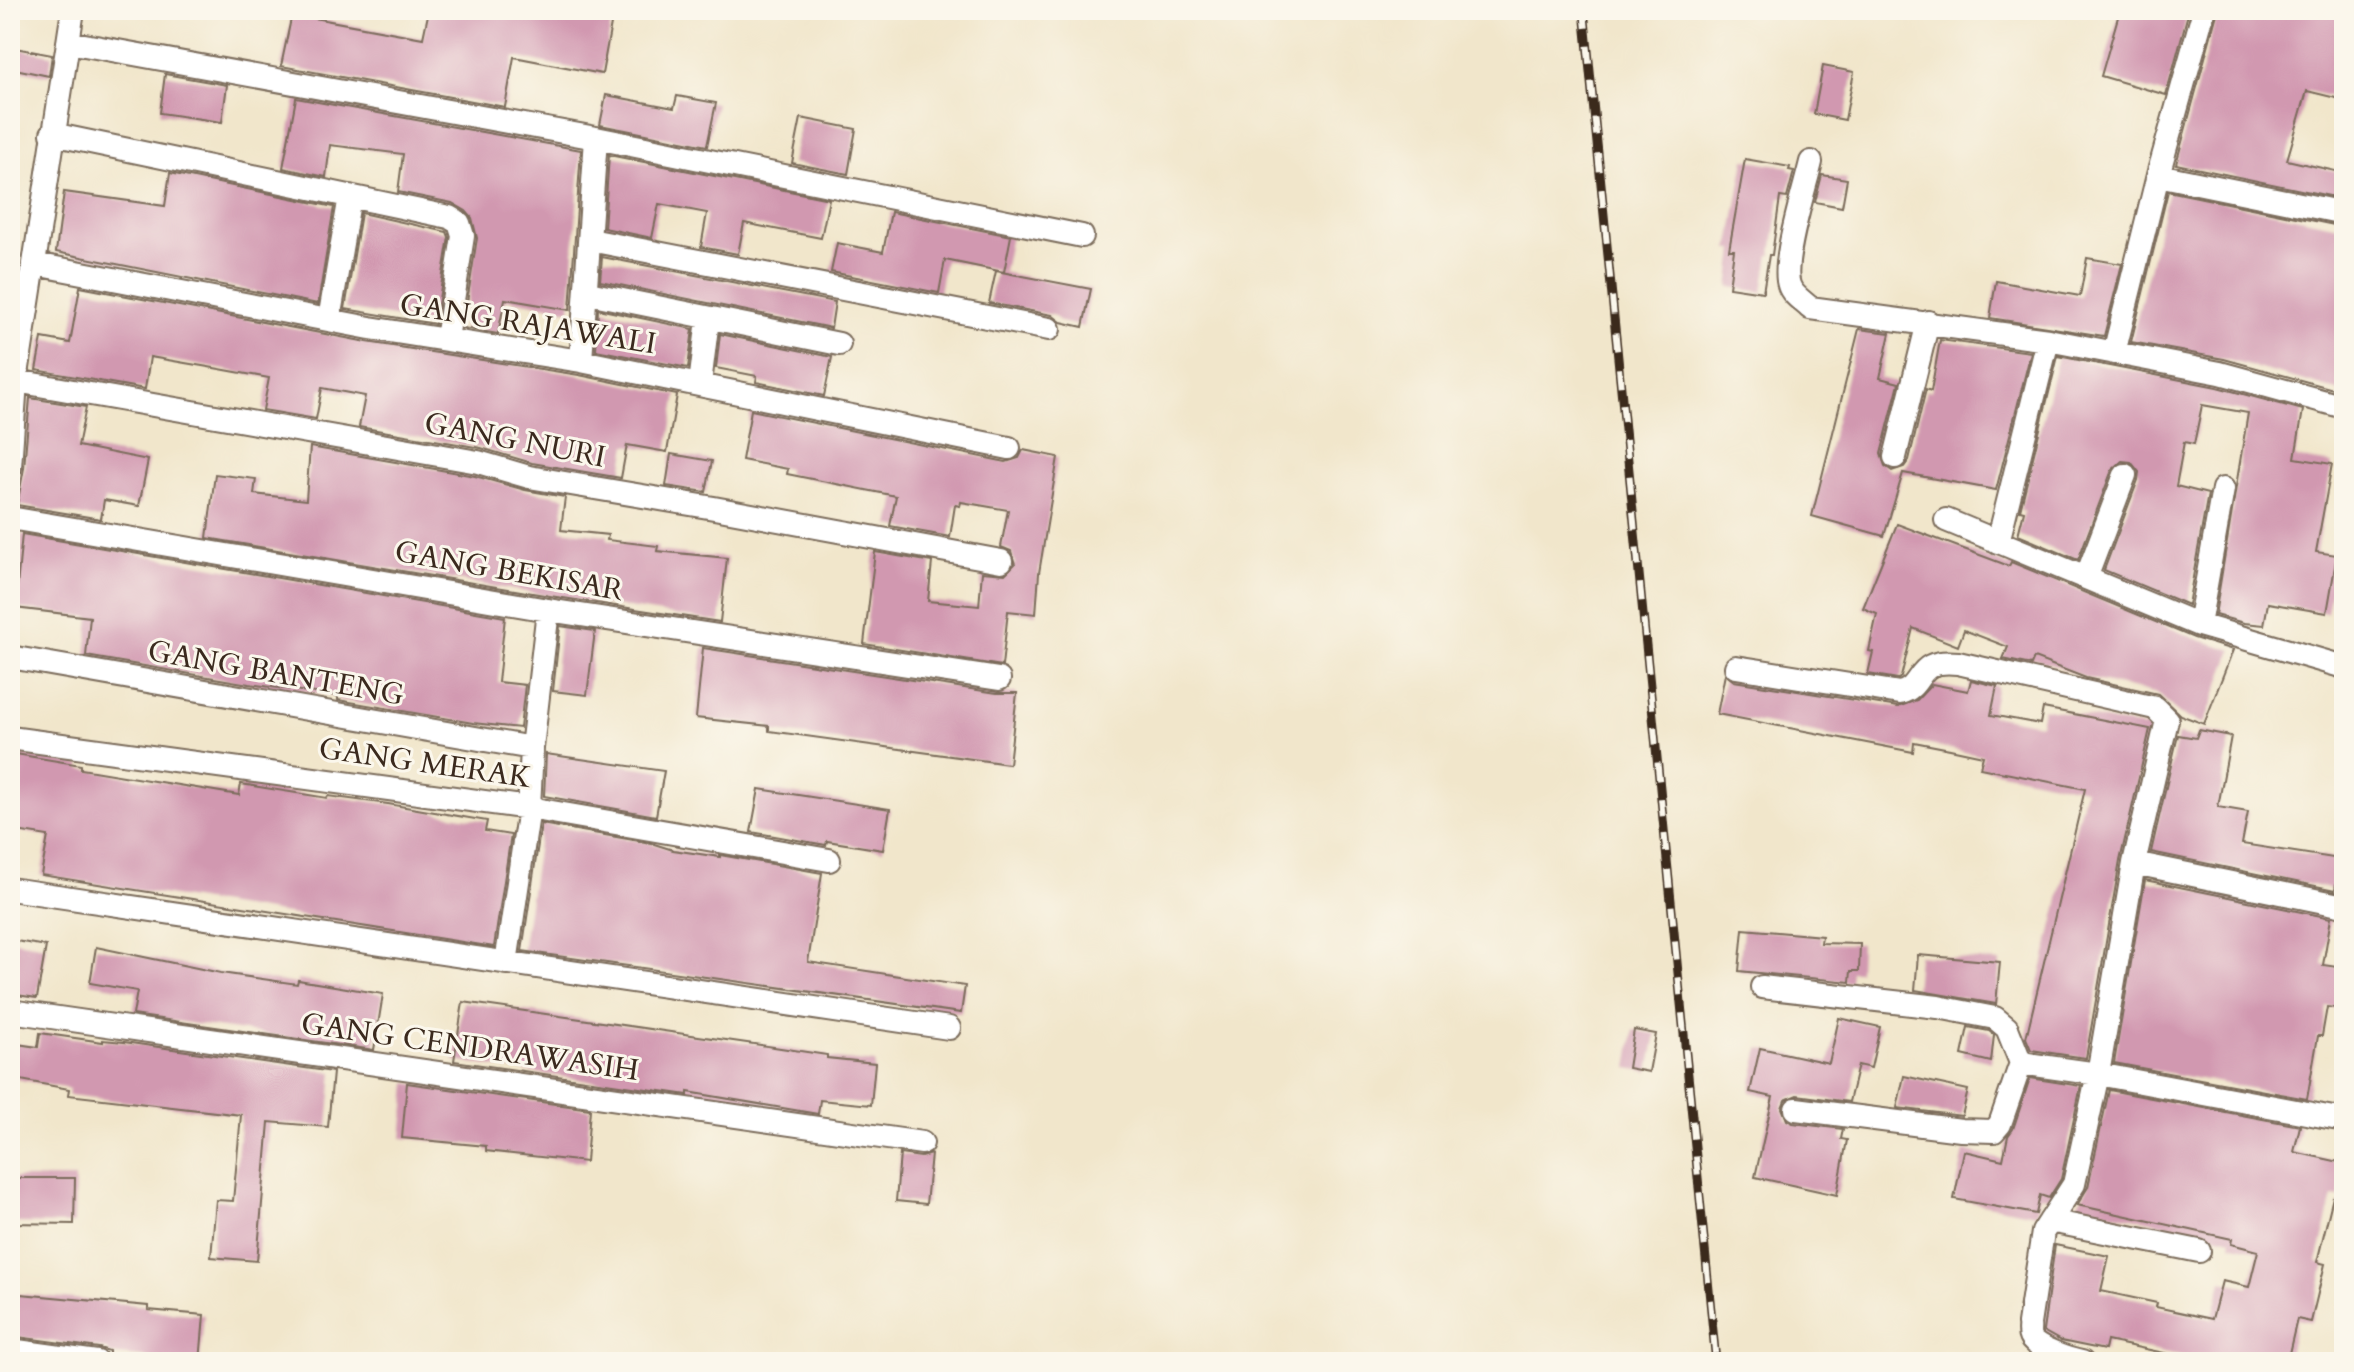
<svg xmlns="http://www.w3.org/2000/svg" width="2354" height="1372" font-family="Cardo,serif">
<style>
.building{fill:#d198b0}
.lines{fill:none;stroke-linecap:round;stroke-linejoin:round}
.street-casing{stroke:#7b6c5b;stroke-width:26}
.street{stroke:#fff;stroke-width:22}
.rail-casing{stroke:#3b2a1e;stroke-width:9}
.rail{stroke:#fbf7ec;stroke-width:6;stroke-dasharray:18;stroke-linecap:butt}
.labels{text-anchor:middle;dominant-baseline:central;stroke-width:6;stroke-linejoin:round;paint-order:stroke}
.street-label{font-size:30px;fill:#3b2a1e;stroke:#fbf7ec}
</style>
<rect width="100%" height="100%" fill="#fbf7ec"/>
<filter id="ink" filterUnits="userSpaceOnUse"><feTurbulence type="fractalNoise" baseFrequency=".0125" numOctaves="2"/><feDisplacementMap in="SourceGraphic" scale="16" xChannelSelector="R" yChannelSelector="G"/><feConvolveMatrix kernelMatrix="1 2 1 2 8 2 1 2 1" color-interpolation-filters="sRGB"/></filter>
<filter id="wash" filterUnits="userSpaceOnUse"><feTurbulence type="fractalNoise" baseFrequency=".006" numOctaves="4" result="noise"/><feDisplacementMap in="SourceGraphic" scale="32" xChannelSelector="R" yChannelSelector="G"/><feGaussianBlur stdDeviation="1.8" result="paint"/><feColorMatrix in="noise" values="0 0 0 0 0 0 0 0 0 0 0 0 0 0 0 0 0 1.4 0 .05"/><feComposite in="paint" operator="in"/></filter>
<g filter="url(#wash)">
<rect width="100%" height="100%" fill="#f1e6cb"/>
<g id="blocks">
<path class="building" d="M429,10H597L613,13L602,74L514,57L505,107L281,66L292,14L423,38Z
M2120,10H2189L2166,95L2101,76Z
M2218,10H2344V100L2307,91L2287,160L2344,173V199L2176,164Z
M10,47L52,55L49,76L10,68Z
M1823,66L1854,72L1845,120L1814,114Z
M165,74L227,85L222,122L160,113Z
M606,95L674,108L677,96L716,103L707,146L600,125Z
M296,98L581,150L570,310L505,299L498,334L463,328L477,238L472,218L466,211L452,203L398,192L403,154L330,145L326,177L283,168Z
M801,118L856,129L848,174L792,163Z
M609,155L829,199L821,238L744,223L738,254L701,247L707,213L659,204L652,238L604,228Z
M1745,159L1790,167L1789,170L1794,171L1787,198L1780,197L1772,255H1769L1763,292L1729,287L1734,250H1729Z
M170,173L334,207L318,304L56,252L64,192L165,206Z
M1822,175L1847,179L1842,207L1815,202Z
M2168,191L2344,227V392L2224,359L2131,342Z
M891,212L1011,236L1004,272L945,260L939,293L831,272L837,243L883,252Z
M361,213L447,232L449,237L435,324L345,309Z
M602,257L835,302L831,328L600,281Z
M2087,258L2122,264L2104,336L1990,318L1996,281L2080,296Z
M996,271L1091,289L1083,327L1061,322L1052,315L989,303Z
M80,287L367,342L579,375L677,395L667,452L627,445L621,478L532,463L481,448L359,427L365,396L322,388L316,419L263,410L269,378L214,368L150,357L145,389L36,370L42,338L70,343Z
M598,309L693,329L688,368L596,350Z
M1859,329L1890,333L1880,378L1899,383L1881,454L1885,466L1892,471L1904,467L1909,460L1926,389L1931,391L1940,340L2031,352L1996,490L1903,473L1884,536L1812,516Z
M720,334L832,357L824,396L756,382L757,376L716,368Z
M2058,356L2217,387L2303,410L2295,458L2332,464L2316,552L2337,555L2327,613L2268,603L2264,625L2244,623L2215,615L2248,413L2202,405L2194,444L2184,442L2176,486L2208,494L2188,605L2104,570L2138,480L2139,472L2131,462L2122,461L2112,470L2078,560L2018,535L2024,511L2020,510Z
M30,398L86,407L78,446L148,460L139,506L104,500L101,519L17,505L24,468Z
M751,410L1006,462L1019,458L1023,450L1058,457L1039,573L1036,614L1008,611L1002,666L864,644L875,552L932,562L928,601L979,606L982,572L1005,574L1015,564L1011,551L1001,547L1008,510L961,502L960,506L955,505L950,537L890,526L896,496L787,474L788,469L742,460Z
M310,447L475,476L525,490L565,497L561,530L608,535L607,540L658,546L657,551L727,558L720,622L550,596L207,538L215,474L256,479L254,494L306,500Z
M671,454L712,461L706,492L666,486Z
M1897,524L2009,566L2011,562L2194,638L2233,650L2204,724L2180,715L2158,694L2086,678L2034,658L2031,665L2003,659L2008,647L1964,630L1958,646L1913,628L1901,677L1898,679L1868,674L1873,652L1869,651L1877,614L1863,608Z
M22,534L505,617L498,682L525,685L520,728L473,723L338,700V696L249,684L86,656L90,617L15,608Z
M560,626L595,631L587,695L553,691Z
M703,648L997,693H1017L1009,764L769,731V726L696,718Z
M1725,674L1734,681L1898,707L1917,700L1932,684L1968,691L1971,680L1997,686L1991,715L2040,724L2043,708L2150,729L2120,861L2086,1058L2031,1050L2026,1038L2085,789L1980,768L1983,756L1950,749L1914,742L1913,752L1717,714Z
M2199,730L2231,736L2218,807L2248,812L2242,844L2340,859L2335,890L2151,852L2178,735L2196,738Z
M10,753L81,765V769L239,795L241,784L327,798L328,796L388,804L487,821L485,831L511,835L494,947L41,875L48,836L10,830Z
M546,754L664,771L656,816L544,796Z
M759,789L890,809L883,850L827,841L826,845L751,832Z
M541,824L651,843L673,850L720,857V855L822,873L808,962L965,986L961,1013L522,951Z
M2145,880L2331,918L2323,965L2344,968V1009L2327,1007L2322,1036H2318L2307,1099L2114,1063Z
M1743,929L1822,936L1821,943L1860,944L1859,971H1851L1850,982L1739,971Z
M10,940L46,946L37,998L10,994Z
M96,947L221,973L297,984L298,980L383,994L374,1050L133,1015L137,991L90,983Z
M1918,955L2000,962L1996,1004L1915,990Z
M463,1002L774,1047L827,1055V1058L875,1063L871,1105L820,1100L818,1114L688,1092V1095L454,1061Z
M1839,1018L1880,1027L1871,1068L1858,1065L1849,1102L1797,1095L1785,1100L1782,1108L1787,1120L1793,1123L1843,1129L1841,1139L1847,1140L1837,1195L1755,1177L1773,1097L1750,1092L1760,1048L1829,1063Z
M1968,1027L1989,1031L1994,1035L1991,1062L1962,1055Z
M1634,1030L1656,1034L1649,1072L1628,1068Z
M40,1033L103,1042V1040L124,1042L333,1072L328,1127L269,1122L257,1261L211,1257L216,1200L233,1201L241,1115L68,1095L69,1089L10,1078V1043L38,1047Z
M1904,1076L1968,1090L1962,1116L1897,1108Z
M2030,1078L2081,1086L2061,1179L2049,1198L2040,1195L2036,1214L1954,1199L1964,1151L2003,1160L2008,1136L2013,1129Z
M407,1083L590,1109L586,1162L486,1151V1146L402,1138Z
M2109,1090L2300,1126L2294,1152L2344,1163L2339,1198L2333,1197L2317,1262L2325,1264L2311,1322L2297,1319L2287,1362H2207L2107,1341L2105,1350L2061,1341L2043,1331L2055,1245L2109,1256L2101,1291L2157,1303L2156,1307L2212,1319L2222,1281L2249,1287L2258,1251L2231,1244L2232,1239L2077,1205L2088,1187Z
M900,1154L921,1157L931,1154L926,1204L896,1201Z
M10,1178H75L74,1224L10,1223Z
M10,1293L148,1306V1310L204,1315L200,1362L149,1360L150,1358L109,1354V1351L99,1348L10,1336Z"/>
</g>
</g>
<g filter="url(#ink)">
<use href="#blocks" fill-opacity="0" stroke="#7b6c5b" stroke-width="2"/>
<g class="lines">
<defs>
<path id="street" d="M68,42L596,138L1082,236
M52,134L449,217L459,223L463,236L447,339
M1811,162C1805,188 1781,263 1789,285C1792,295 1803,301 1810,308L2048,340L2220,373L2344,407
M2158,175L2344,213
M590,240L1049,329
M35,264L370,328L581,361L1009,448
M588,293L839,344
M329,320L350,196
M2114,353L2158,175L2204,10
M581,361L596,138
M16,381L478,462L529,477L714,508L1001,561
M700,384L708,319
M1895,457L1928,322
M10,467L16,381L73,10
M10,518L548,610L999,679
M1946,520L2199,625L2344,667
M1998,542L2048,340
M2086,578L2125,475
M2199,625L2223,489
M10,657L532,748
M1736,667L1900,693C1926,686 1913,658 1958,663L2155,708L2167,720L2134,863L2098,1074L2074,1184L2043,1232L2029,1324C2030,1328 2028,1333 2030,1337C2035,1349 2070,1360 2082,1362
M10,738L529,808L829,860
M2134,863L2344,906
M10,889L949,1028
M506,963L529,808L532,748L548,610
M1762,987L1938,1007L1995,1018L2007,1028L2021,1063L2000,1124L1994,1131L1961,1130L1796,1109
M10,1011L922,1143
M2021,1063L2098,1074L2344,1120
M2050,1221L2199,1251
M10,1350L97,1362"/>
</defs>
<use href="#street" class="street-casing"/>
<use href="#street" class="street"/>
<defs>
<path id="rail" d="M1584,10L1716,1362"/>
</defs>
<use href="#rail" class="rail-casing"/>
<use href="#rail" class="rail"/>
</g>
</g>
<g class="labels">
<g class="street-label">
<text transform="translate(528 324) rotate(9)">GANG RAJAWALI</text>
<text transform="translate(515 440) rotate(11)">GANG NURI</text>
<text transform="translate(509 571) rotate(10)">GANG BEKISAR</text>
<text transform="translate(276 673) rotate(10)">GANG BANTENG</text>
<text transform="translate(425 763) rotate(8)">GANG MERAK</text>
<text transform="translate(470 1047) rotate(8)">GANG CENDRAWASIH</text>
</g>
</g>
<rect width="2354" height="1372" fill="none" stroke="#fbf7ec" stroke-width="40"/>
</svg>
